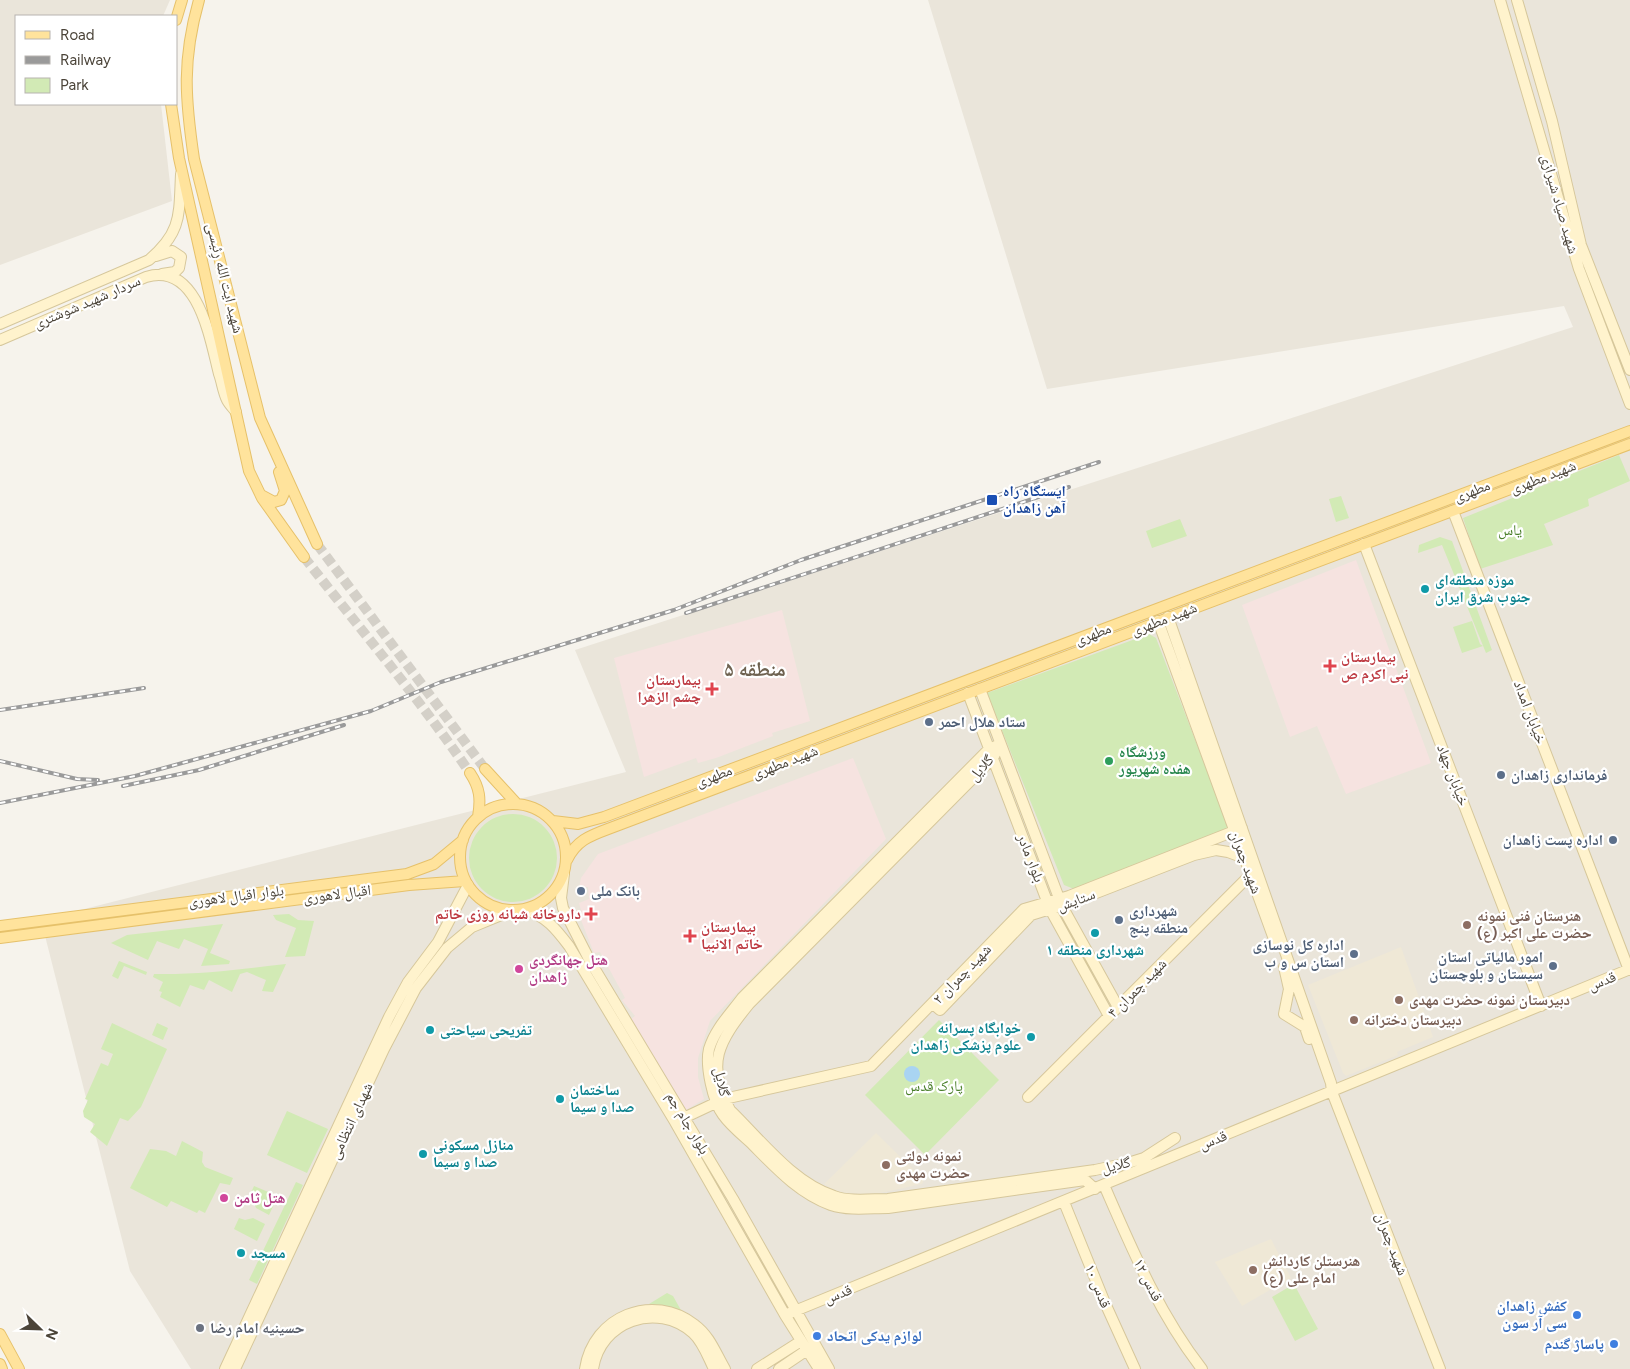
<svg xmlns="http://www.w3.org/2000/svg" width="1630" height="1369" font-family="Figtree,'Noto Naskh Arabic',sans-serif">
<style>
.residential{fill:#eae5da}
.education{fill:#efe8d6}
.medical{fill:#f6e3e0}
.green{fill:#d2eab5}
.water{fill:#a9d4f2}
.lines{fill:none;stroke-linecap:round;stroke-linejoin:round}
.primary-tunnel{stroke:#d4d0c8;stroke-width:10;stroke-dasharray:10 5;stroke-linecap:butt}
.secondary-casing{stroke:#d6c79b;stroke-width:12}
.primary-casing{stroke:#e6c16a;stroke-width:12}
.secondary{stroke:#fff3cd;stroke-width:10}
.primary{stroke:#ffe39c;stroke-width:10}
.rail-casing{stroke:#9a9a9a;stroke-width:4}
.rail{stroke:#fff;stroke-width:2;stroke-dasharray:5.5;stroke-linecap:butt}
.transit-dot{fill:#1a4fb4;stroke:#fff;stroke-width:2}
.culture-dot{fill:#0f9aa8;stroke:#fff;stroke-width:2}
.health-dot{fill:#e0444e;stroke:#fff;stroke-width:2}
.service-dot{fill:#5c6f8a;stroke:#fff;stroke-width:2}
.leisure-dot{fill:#2e9e5b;stroke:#fff;stroke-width:2}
.education-dot{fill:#8d6e63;stroke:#fff;stroke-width:2}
.hotel-dot{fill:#d1479c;stroke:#fff;stroke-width:2}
.shop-dot{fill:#3f7fe0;stroke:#fff;stroke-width:2}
.worship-dot{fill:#6b7280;stroke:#fff;stroke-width:2}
.labels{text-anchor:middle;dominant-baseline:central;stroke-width:4.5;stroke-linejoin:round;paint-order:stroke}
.street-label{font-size:15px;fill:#4b4439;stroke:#fff}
.transit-label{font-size:15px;font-weight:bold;fill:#164399;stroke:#fff;text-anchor:start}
.park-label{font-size:15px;fill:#4a7f2a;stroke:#fff}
.culture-label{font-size:15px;font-weight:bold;fill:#0d838f;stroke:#fff;text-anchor:start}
.health-label{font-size:15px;font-weight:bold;fill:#be3a42;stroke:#fff;text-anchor:start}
.service-label{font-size:15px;font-weight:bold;fill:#4e5e75;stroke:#fff;text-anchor:start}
.leisure-label{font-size:15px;font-weight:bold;fill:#27864d;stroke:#fff;text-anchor:start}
.education-label{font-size:15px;font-weight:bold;fill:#785e54;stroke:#fff;text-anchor:start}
.hotel-label{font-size:15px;font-weight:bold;fill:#b23c85;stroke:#fff;text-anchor:start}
.shop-label{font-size:15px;font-weight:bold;fill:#366cbe;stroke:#fff;text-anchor:end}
.worship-label{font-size:15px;font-weight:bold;fill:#5b616d;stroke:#fff;text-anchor:start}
.district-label{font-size:20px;font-weight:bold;fill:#6e6250;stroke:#fff}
</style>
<rect width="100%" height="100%" fill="#f6f3ec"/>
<path class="residential" d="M0,0H170L163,16H16V104H161L172,201L0,265Z
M928,0H1630V1369H191L130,1271L41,920L626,772L575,650L1573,327L1564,306L1047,389Z"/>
<path class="education" d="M1401,947L1433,1037L1397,1052L1398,1055L1346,1076L1343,1073L1308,985Z
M876,1133L924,1180L922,1184L862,1197L835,1191L824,1184Z
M1271,1239L1291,1278L1242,1306L1215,1262Z"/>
<path class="medical" d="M1356,560L1431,763L1346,794L1317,726L1290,737L1242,605Z
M782,610L810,721L772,733L773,736L716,758L698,763L696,758L644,777L614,658Z
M853,758L886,839L710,1021L698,1058V1077L704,1099L686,1110L631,1019L635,1016L622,1000L625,998L600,952L594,953L581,920L583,917L579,903L589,899L588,887L579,888L581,878L598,854Z"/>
<path class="green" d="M1619,455L1630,481L1588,499L1589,506L1544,524L1553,545L1480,569L1463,518Z
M1341,496L1349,518L1336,522L1329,499Z
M1180,519L1187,536L1152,548L1146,531Z
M1440,537L1452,541L1492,650L1486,653L1442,545L1418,553L1419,545Z
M1472,621L1480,644L1483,646L1462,653L1453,627Z
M1149,634L1156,638L1229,828L1074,889L1064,885L987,693Z
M469 858a44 44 0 1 1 88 0a44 44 0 1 1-88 0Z
M289,914L298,920L314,921L305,956L285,957L296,928L276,920L273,915Z
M223,924L210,953L230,961L229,964L201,966L208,949L184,939L179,949L157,941L148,960L111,943L127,935Z
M119,961L147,972L146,975L124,966L118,979L112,976Z
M286,964L273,992L262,991L266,980L247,972L240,974L232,992L209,980L204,990L190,985L180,1007L160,997L162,992L159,991L163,982L153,977L154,974C198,975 242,969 286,964Z
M939,1020L999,1080L925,1155L865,1095Z
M112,1023L167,1049L141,1107L128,1121L120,1118L107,1146L90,1132L95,1124L84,1117L83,1111L88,1100L85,1099L101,1063L108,1066L113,1054L101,1049Z
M157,1023L168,1028L163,1040L152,1035Z
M287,1111L328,1129L307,1173L267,1155Z
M182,1141L203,1152L202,1162L205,1167L233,1178L230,1185L220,1183L205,1213L199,1210L197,1213L171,1201L167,1207L130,1188L150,1149L166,1151L176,1156Z
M296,1182L303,1185L257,1284L249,1280Z
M254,1186L278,1196L269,1215L256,1208L253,1200L248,1199Z
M239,1218L245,1220L253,1218L265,1224L257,1241L234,1229Z
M1294,1284L1318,1329L1295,1341L1272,1297Z
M667,1293L673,1296L682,1312L649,1304Z"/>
<path class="water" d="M904 1074a8 8 0 1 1 16 0a8 8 0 1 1-16 0Z"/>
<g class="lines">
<path class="primary-tunnel" d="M317,544L485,769
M304,557C360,629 419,698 470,773"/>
<defs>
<path id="secondary" d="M1500,0L1579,269L1630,404
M1517,0L1552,121L1581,245L1630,370
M156,256L172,251L181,257L179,268L175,272L162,274
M0,324L149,260C182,232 179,215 181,174
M0,340L146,277C198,261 210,339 219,374C222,382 223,392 227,400C229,404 233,408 236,412
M1453,511L1629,970
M1364,544L1541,1006
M1168,617L1331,1083L1332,1092L1440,1369
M1158,621L1275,942
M980,689L1062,906L1118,1007
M968,693L1050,909L1109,1016
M1000,744L993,758L749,1004C719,1041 705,1064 730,1110C761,1140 792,1182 834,1196C850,1202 871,1199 888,1199L1095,1170L1128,1163L1144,1158L1175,1138
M1000,744L989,749L742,998C730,1014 715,1029 709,1049C705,1066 713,1102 723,1115C730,1125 741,1134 750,1142C775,1167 798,1193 831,1205C849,1211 870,1208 888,1208L1085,1180L1095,1189
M564,874L561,898L563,908L590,961L733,1199L829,1369
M525,910C546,916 556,929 569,946L675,1122L785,1315L819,1369
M1284,967L1289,989L1284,1014L1305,1027L1309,1039
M933,1004L940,1010L1031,915L1073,902L1194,855L1216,850L1228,852L1244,858
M1028,1097L1246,879
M675,1122L724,1099L871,1066L1024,909L1069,896L1242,828
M1104,1185C1132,1249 1159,1314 1202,1369
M1064,1202L1105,1303L1135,1369
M785,1315L1630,969
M225,1369L389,1017L408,982L438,942L468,885
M235,1369L384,1049L416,988L447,948L472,927L511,911
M585,1369C593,1316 653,1292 695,1325C710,1336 716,1354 725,1369
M593,1369C600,1321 657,1301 693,1333C703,1342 708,1357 714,1369
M757,1369L801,1341
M779,1369L807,1350"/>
<path id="primary" d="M199,0C182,60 185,98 194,159L260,418L317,544
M176,20L182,0
M171,104L179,158L249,471L262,498L304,557
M261,495L274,502L281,500L285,491L279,472
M485,769L517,804
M470,773C480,788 481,799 478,817
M460 857a53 53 0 1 1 106 0a53 53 0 1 1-106 0Z
M553,821L578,824L604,817L1630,431
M567,860C576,841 589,836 608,829L1630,444
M0,926L407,874L434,864L463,840
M0,938L409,885L465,881
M0,1334L19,1369
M0,1364L2,1369"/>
</defs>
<use href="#secondary" class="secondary-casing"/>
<use href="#primary" class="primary-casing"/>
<use href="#secondary" class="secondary"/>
<use href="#primary" class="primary"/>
<defs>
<path id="rail" d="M686,613L1069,487
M0,710L144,688
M0,761L77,779L98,780
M123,786L199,770L344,725
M0,803L135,776L371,711L441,682L674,610L801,560L1099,462"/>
</defs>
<use href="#rail" class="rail-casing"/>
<use href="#rail" class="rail"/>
</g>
<rect class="transit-dot" x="986" y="494" width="12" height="12" rx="2.5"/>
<g class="culture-dot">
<circle cx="1425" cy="589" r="5"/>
<circle cx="1095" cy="933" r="5"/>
<circle cx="430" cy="1030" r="5"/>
<circle cx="1031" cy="1037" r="5"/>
<circle cx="560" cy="1099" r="5"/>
<circle cx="423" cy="1154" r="5"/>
<circle cx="241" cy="1253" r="5"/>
</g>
<g class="health-dot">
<path d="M1327.5 658.5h5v5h5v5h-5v5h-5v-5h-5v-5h5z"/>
<path d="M709.5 681.5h5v5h5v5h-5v5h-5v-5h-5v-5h5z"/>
<path d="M588.5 906.5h5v5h5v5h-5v5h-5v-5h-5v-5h5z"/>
<path d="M687.5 928.5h5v5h5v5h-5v5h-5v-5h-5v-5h5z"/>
</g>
<g class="service-dot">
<circle cx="929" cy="722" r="5"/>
<circle cx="1501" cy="775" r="5"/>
<circle cx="1613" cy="840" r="5"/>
<circle cx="581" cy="891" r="5"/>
<circle cx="1119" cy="920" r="5"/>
<circle cx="1354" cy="954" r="5"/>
<circle cx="1553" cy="966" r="5"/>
</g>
<circle class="leisure-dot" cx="1109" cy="761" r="5"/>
<g class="education-dot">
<circle cx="1467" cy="925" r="5"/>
<circle cx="1399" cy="1000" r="5"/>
<circle cx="1354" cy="1020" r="5"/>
<circle cx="886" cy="1165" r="5"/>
<circle cx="1253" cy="1270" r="5"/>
</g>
<g class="hotel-dot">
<circle cx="519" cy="969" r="5"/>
<circle cx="224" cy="1198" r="5"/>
</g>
<g class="shop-dot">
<circle cx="1577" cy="1315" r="5"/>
<circle cx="817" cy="1336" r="5"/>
<circle cx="1614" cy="1344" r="5"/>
</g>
<circle class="worship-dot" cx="200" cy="1328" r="5"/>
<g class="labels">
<g class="street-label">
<text transform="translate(1560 204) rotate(74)">شهید صیاد شیرازی</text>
<text transform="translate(225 278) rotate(76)">شهید ایت الله رِئیسی</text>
<text transform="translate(87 302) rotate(-23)">سردار شهید شوشتری</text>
<text transform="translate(1543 477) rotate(-21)">شهید مطهری</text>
<text transform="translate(1472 491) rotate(-21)">مطهری</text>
<text transform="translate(1164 619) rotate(-21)">شهید مطهری</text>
<text transform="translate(1093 634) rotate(-21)">مطهری</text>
<text transform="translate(1530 712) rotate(69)">خیابان امداد</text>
<text transform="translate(785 762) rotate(-21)">شهید مطهری</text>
<text transform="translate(981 768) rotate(-48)">گلایل</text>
<text transform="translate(1453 775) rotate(69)">خیابان جهاد</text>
<text transform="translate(714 776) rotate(-21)">مطهری</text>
<text transform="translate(1031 858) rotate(69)">بلوار مادر</text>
<text transform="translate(1246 862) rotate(70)">شهید چمران</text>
<text transform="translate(337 894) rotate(-7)">اقبال لاهوری</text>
<text transform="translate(236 896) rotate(-7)">بلوار اقبال لاهوری</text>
<text transform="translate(1076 900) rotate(-20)">ستایش</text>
<text transform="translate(962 974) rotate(-46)">شهید چمران ۲</text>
<text transform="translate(1602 981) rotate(-22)">قدس</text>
<text transform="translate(1137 988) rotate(-45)">شهید چمران ۴</text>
<text transform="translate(722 1082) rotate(79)">گلایل</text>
<text transform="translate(351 1121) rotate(-65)">شهدای انتظامی</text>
<text transform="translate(688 1123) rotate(59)">بلوار جام جم</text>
<text transform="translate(1213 1140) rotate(-22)">قدس</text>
<text transform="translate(1116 1165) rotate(-13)">گلایل</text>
<text transform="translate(1392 1244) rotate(69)">شهید چمران</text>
<text transform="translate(1148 1280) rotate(63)">قدس ۱۲</text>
<text transform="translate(1098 1286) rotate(68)">قدس ۱۰</text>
<text transform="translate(838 1294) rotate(-22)">قدس</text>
</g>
<g class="transit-label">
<text x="1003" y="491">ایستگاه راه<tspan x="1003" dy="17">آهن زاهدان</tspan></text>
</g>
<g class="park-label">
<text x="1510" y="530">یاس</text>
<text x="934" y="1086">پارک قدس</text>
</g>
<g class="culture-label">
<text x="1435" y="580">موزه منطقه‌ای<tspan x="1435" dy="17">جنوب شرق ایران</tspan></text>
<text x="1095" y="950" text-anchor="middle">شهرداری منطقه ۱</text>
<text x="1021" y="1028" text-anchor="end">خوابگاه پسرانه<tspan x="1021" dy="17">علوم پزشکی زاهدان</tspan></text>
<text x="440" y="1030">تفریحی سیاحتی</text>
<text x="570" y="1090">ساختمان<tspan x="570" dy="17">صدا و سیما</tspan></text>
<text x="433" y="1145">منازل مسکونی<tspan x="433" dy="17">صدا و سیما</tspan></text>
<text x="251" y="1253">مسجد</text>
</g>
<g class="health-label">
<text x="1341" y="657">بیمارستان<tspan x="1341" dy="17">نبی اکرم ص</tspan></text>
<text x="701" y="680" text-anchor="end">بیمارستان<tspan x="701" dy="17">چشم الزهرا</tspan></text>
<text x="581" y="914" text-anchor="end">داروخانه شبانه روزی خاتم</text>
<text x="701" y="927">بیمارستان<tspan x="701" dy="17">خاتم الانبیا</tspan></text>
</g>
<g class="service-label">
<text x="939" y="722">ستاد هلال احمر</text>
<text x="1511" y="775">فرمانداری زاهدان</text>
<text x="1603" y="840" text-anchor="end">اداره پست زاهدان</text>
<text x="591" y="891">بانک ملی</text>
<text x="1129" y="911">شهرداری<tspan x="1129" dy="17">منطقه پنج</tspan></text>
<text x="1344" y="945" text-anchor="end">اداره کل نوسازی<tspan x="1344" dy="17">استان س و ب</tspan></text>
<text x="1543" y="957" text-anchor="end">امور مالیاتی استان<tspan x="1543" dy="17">سیستان و بلوچستان</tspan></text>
</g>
<g class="leisure-label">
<text x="1119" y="752">ورزشگاه<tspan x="1119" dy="17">هفده شهریور</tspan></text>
</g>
<g class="education-label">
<text x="1477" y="916">هنرستان فنی نمونه<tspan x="1477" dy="17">حضرت علی اکبر (ع)</tspan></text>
<text x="1409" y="1000">دبیرستان نمونه حضرت مهدی</text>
<text x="1364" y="1020">دبیرستان دخترانه</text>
<text x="896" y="1156">نمونه دولتی<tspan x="896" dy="17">حضرت مهدی</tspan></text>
<text x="1263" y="1261">هنرستلن کاردانش<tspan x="1263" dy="17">امام علی (ع)</tspan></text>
</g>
<g class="hotel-label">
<text x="529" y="960">هتل جهانگردی<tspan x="529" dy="17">زاهدان</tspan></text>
<text x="234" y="1198">هتل ثامن</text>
</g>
<g class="shop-label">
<text x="1567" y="1306">کفش زاهدان<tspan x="1567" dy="17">سی آر سون</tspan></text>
<text x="827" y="1336" text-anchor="start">لوازم یدکی اتحاد</text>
<text x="1604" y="1344">پاساژ گندم</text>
</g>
<g class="worship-label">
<text x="210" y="1328">حسینیه امام رضا</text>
</g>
<g class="district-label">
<text x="755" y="669">منطقه ۵</text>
</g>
</g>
<rect x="15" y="15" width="162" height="90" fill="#ffffff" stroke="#b7b4b0"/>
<rect x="25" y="31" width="25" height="8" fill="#ffe39c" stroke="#b7b4b0"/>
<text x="60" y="40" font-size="15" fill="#4b4439">Road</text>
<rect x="25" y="56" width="25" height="8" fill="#9a9a9a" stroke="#b7b4b0"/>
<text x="60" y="65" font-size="15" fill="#4b4439">Railway</text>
<rect x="25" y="78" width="25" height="15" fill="#d2eab5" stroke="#b7b4b0"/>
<text x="60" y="90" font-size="15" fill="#4b4439">Park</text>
<g transform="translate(40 1329) rotate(113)" stroke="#ffffff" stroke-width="4" paint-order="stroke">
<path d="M0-4L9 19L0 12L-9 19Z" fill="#4b4439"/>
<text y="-8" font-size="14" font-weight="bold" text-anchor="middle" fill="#4b4439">N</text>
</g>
</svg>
